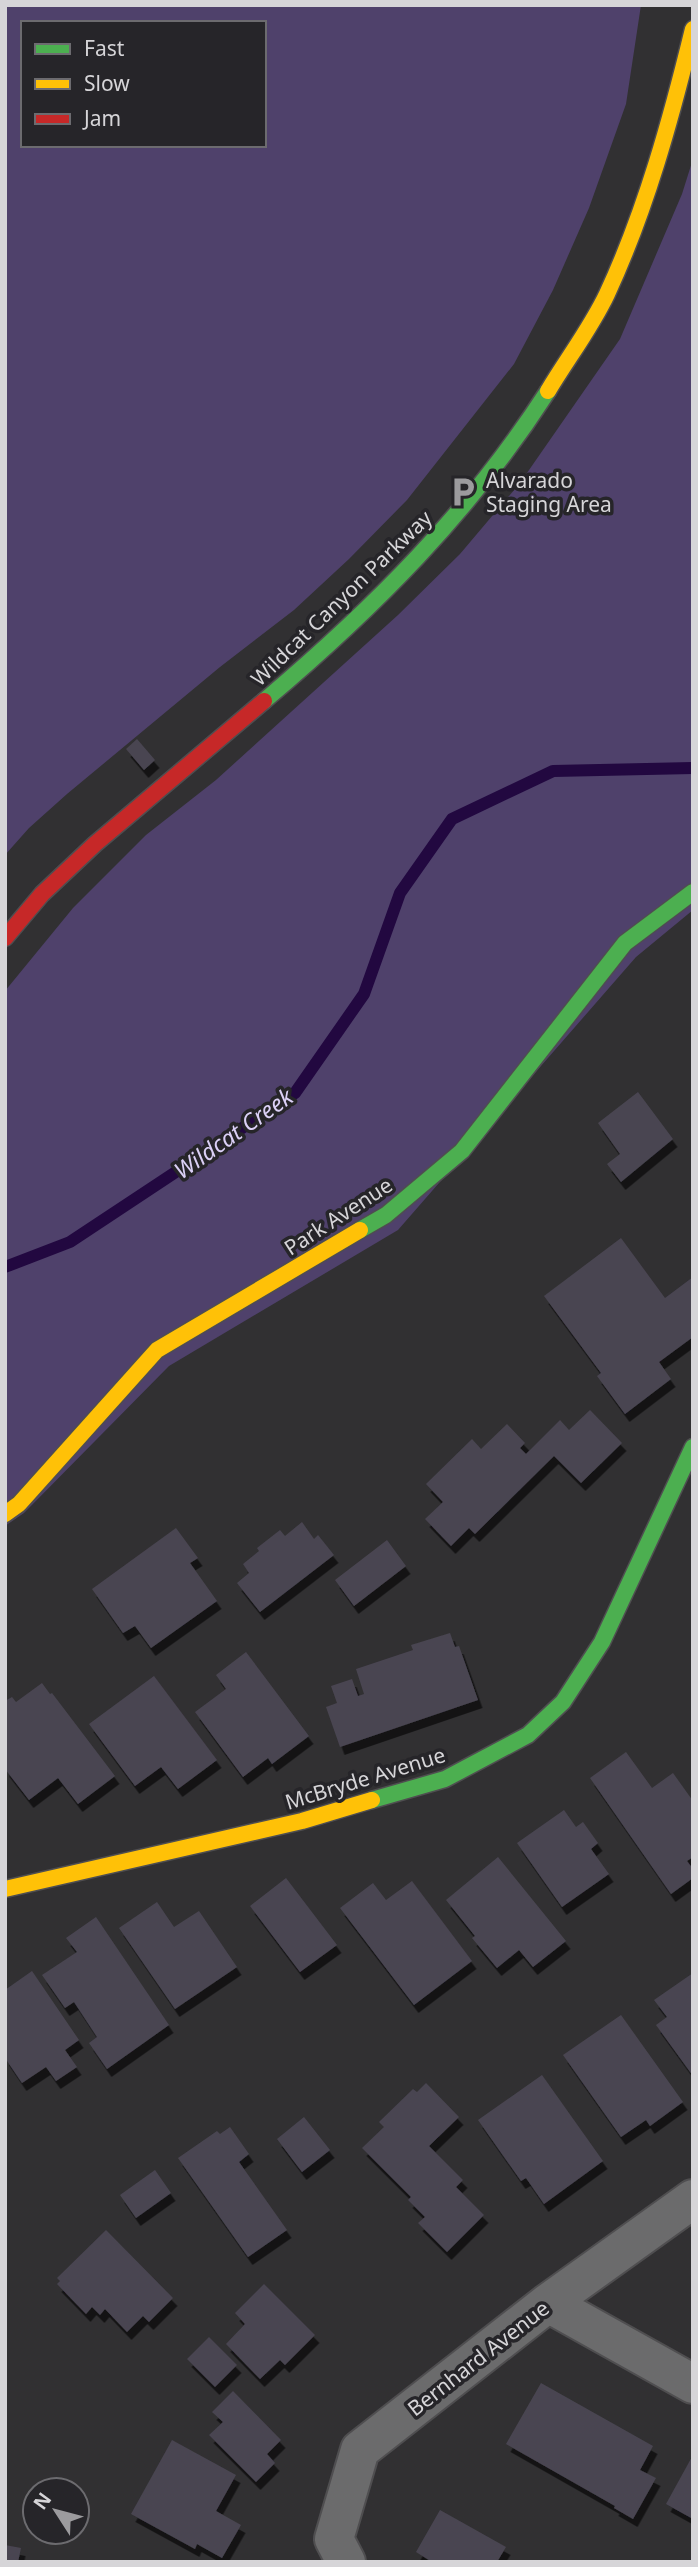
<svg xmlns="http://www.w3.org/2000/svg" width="698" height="2567" font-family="'Noto Sans',sans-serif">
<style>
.green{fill:#4f416b;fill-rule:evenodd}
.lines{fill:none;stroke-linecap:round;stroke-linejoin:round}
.stream{stroke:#220840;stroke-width:12}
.building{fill:#494551;filter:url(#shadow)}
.street-casing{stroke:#4f4e50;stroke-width:42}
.fast-casing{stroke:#4f4e50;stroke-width:19}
.slow-casing{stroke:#4f4e50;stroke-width:19}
.jam-casing{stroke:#4f4e50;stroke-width:19}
.street{stroke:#6b6b6c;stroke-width:38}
.fast{stroke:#4caf50;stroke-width:16}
.slow{stroke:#ffc107;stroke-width:16}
.jam{stroke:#c62828;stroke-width:16}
.labels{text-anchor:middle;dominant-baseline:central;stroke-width:7;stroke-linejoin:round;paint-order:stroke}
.poi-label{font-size:21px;fill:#d6d5d8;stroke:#262529;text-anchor:start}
.street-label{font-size:21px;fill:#d6d5d8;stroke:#262529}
.water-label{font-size:23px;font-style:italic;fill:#dbd0f6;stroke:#262529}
</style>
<defs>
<filter id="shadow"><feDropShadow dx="4.5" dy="8" stdDeviation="0" flood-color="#0009"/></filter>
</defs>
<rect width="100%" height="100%" fill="#313032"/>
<path class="green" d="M5,5H641L626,104L589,208L553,290L514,364L407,500L349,559L294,610L220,667L67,794L29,828L5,855ZM23,23H264V145H23Z
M693,159V910L636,957L398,1230L169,1366L24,1513L5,1526V991L73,908L146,835L216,780L398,615L460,554L520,483L620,339L682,194Z"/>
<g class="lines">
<path class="stream" d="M5,1267L70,1242L295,1093L364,994L400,893L452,819L553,771L693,768"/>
</g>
<path class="building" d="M137,739L155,760L144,770L126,749Z
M638,1092L673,1139L621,1182L607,1164L620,1154L598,1123Z
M621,1238L665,1298L693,1277V1337L659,1362L671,1379L625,1414L597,1376L601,1373L544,1296Z
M590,1410L622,1443L581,1483L554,1456L475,1534L469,1528L451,1546L425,1519L443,1502L426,1484L472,1439L481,1449L507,1424L525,1443L520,1448L526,1454L560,1420L569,1430Z
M302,1522L314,1539L318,1535L334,1555L260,1612L237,1583L249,1573L243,1564L259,1551L257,1548L280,1530L285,1536Z
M176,1528L198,1558L190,1563L217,1601L151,1648L135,1626L123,1633L92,1589Z
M387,1540L406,1566L354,1606L335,1580Z
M450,1633L455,1647L459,1646L478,1700L340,1747L326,1707L337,1703L331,1686L352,1679L358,1696L364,1694L356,1669L413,1650L411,1645Z
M246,1652L309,1736L272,1764L268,1758L243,1777L195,1712L226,1689L216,1675Z
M154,1676L217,1760L178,1789L161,1767L135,1786L89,1724Z
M42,1683L50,1694L52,1693L115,1776L78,1804L58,1778L29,1800L5,1769V1701L12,1697L16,1702Z
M626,1752L652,1788L673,1773L693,1801V1857L687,1861L693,1869V1878L671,1894L590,1778Z
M564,1810L576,1827L583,1822L598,1843L591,1849L609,1874L562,1907L517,1843Z
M498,1857L566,1941L533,1967L519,1950L497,1968L472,1938L475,1936L446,1900Z
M286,1878L337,1945L300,1972L250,1906Z
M412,1881L472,1961L414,2005L340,1908L373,1883L386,1900Z
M157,1902L174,1927L199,1911L237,1967L175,2009L119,1928Z
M96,1917L169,2025L107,2069L89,2043L97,2037L74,2002L65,2008L42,1975L77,1952L66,1938Z
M32,1971L79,2040L65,2050L77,2067L56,2081L46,2067L22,2083L5,2058V1990Z
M693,1973V2076L656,2025L667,2017L654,2000Z
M621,2015L683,2102L650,2126L646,2120L621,2137L563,2055Z
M542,2075L603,2161L544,2204L526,2178L521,2181L478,2120Z
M426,2083L459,2117L429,2146L463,2180L456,2187L484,2215L447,2252L418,2223L425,2217L408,2200L411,2197L362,2148L384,2127L379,2122L413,2089L417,2092Z
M304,2117L330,2150L302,2172L277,2139Z
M230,2127L249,2154L239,2162L287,2230L248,2257L178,2158L217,2131L220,2134Z
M155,2170L171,2193L136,2218L120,2195Z
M106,2230L173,2298L149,2322L143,2316L127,2332L105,2309L100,2315L92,2307L86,2314L57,2284L60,2281L57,2278Z
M264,2284L315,2335L285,2365L280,2360L260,2379L226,2344L245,2324L235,2313Z
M209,2337L237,2365L215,2387L187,2359Z
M541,2383L653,2446L640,2470L656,2478L633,2519L614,2508L615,2506L506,2444Z
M233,2391L281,2440L267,2454L275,2463L256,2482L209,2435L223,2422L212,2412Z
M172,2440L236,2475L216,2511L241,2525L222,2558L197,2544L195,2549L131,2514Z
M693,2455V2519L666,2504Z
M440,2510L506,2547L497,2562H432L416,2552Z
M5,2545L21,2548L18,2562H5Z"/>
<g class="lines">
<defs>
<path id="street" d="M548,2303L693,2384
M346,2562L334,2539L360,2450L548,2303L693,2199"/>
<path id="fast" d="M264,701C374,608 470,512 548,391
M360,1230L386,1215L462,1151L625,943L693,892
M372,1800L445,1779L528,1735L563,1702L602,1642L693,1447"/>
<path id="slow" d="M548,391C567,359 591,328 607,294C646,210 671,119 693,29
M5,1514L19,1504L157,1350L360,1230
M5,1889L302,1821L372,1800"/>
<path id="jam" d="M5,938L42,894L95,844L264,701"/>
</defs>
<use href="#street" class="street-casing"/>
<use href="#fast" class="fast-casing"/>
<use href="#slow" class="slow-casing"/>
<use href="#jam" class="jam-casing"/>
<use href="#street" class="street"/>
<use href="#fast" class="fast"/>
<use href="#slow" class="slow"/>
<use href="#jam" class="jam"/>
</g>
<defs>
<symbol id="parking-bare" viewBox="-9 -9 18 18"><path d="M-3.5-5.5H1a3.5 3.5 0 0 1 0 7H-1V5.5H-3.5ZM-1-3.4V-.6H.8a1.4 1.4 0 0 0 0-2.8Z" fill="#9c9b9e" stroke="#262529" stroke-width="2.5" paint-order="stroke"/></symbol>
</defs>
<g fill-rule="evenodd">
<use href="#parking-bare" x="441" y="470" width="44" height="44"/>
</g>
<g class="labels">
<g class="poi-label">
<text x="486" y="480">Alvarado<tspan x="486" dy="24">Staging Area</tspan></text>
</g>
<g class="street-label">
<text transform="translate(341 598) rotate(-44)">Wildcat Canyon Parkway</text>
<text transform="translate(338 1216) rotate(-33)">Park Avenue</text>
<text transform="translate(365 1778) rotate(-17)">McBryde Avenue</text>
<text transform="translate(478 2358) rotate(-38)">Bernhard Avenue</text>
</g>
<g class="water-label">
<text transform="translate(233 1133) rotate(-35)">Wildcat Creek</text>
</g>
</g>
<rect width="698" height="2567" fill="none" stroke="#d6d5d8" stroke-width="14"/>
<rect x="21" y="21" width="245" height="126" fill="#262529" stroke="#6c6b6f" stroke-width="2"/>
<rect x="35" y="44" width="35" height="10" fill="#4caf50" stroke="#6c6b6f" stroke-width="2"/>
<text x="84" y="56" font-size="21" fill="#d6d5d8">Fast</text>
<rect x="35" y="79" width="35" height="10" fill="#ffc107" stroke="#6c6b6f" stroke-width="2"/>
<text x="84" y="91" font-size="21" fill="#d6d5d8">Slow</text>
<rect x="35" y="114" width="35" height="10" fill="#c62828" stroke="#6c6b6f" stroke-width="2"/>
<text x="84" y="126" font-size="21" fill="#d6d5d8">Jam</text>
<g transform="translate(56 2511) rotate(306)"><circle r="33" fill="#262529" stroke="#6c6b6f" stroke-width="2"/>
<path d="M0-5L12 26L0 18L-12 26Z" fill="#9c9b9e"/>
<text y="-10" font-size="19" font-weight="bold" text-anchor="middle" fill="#d6d5d8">N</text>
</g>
</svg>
